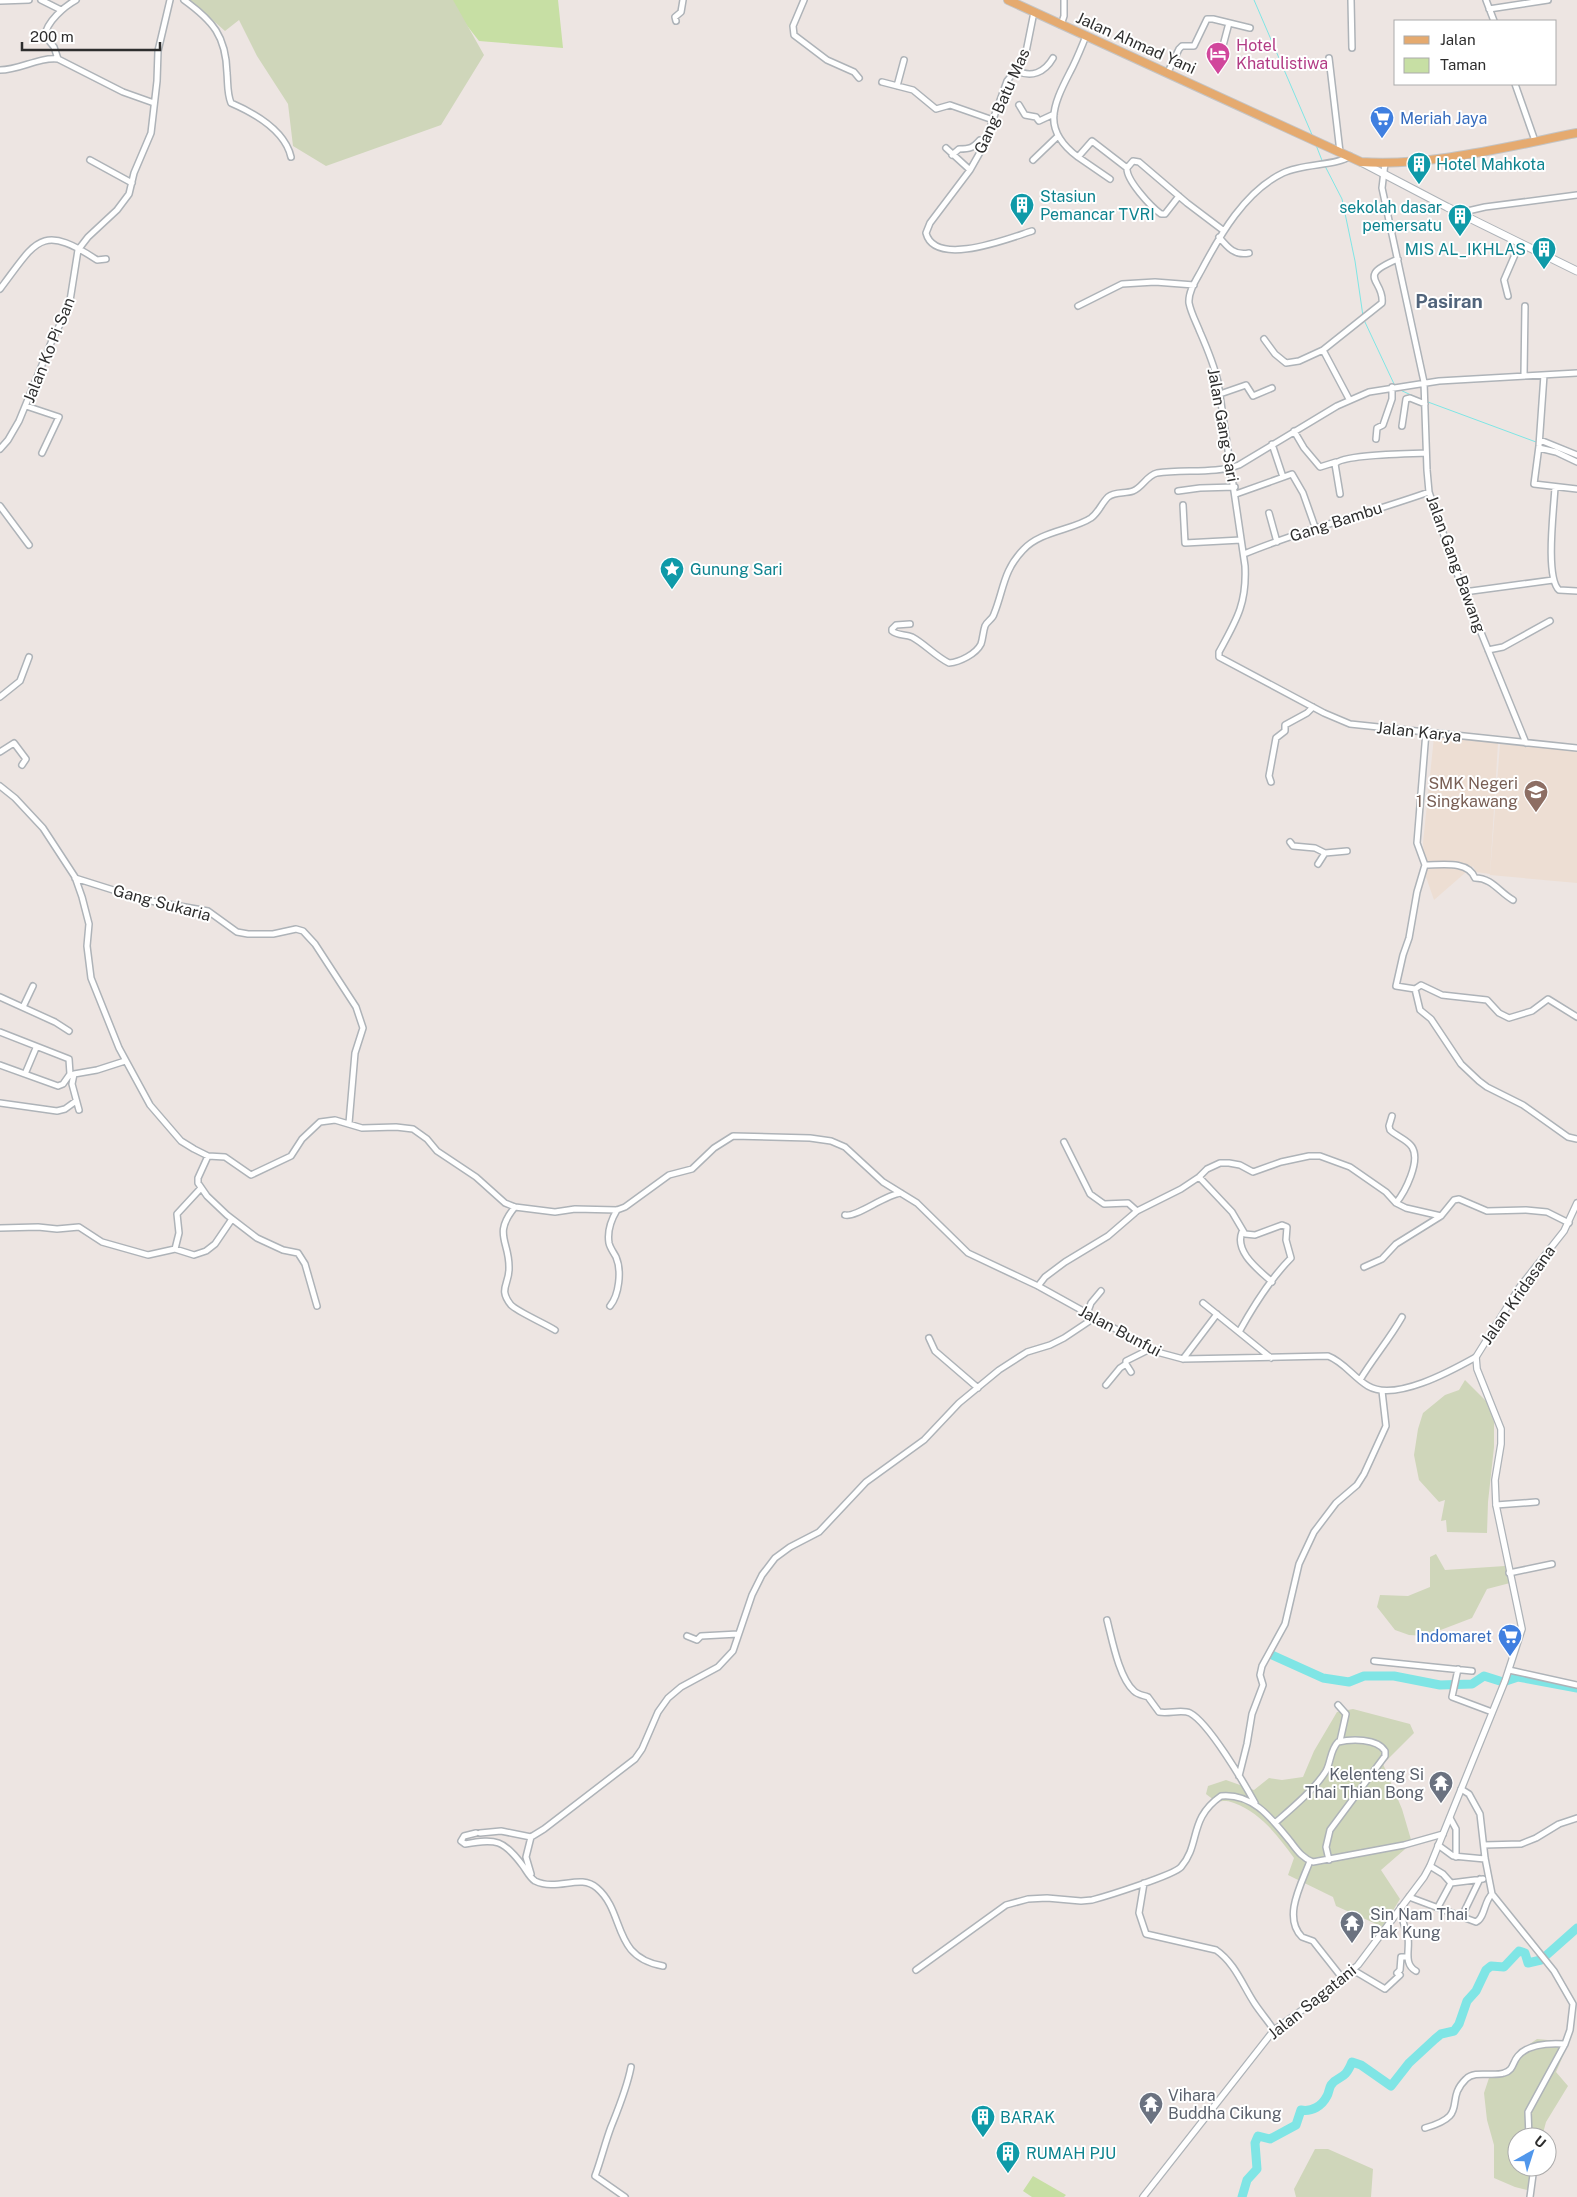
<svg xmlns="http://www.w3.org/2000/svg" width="1577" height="2197" font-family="'Public Sans',sans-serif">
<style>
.education{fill:#edded3}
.green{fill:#c7dfa4}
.cemetery{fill:#cfd6ba}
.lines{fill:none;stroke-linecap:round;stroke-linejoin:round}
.stream{stroke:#7fe5e5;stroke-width:1}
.river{stroke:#7fe5e5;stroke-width:9}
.minor-casing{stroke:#aeb3b8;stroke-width:8}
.tertiary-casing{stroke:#aeb3b8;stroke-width:8}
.secondary-casing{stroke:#aeb3b8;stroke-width:9}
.primary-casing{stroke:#c4c4c4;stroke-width:10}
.minor{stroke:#fff;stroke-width:5}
.tertiary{stroke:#fff;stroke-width:5.5}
.secondary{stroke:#fff;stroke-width:7}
.primary{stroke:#e5aa6f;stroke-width:8}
.labels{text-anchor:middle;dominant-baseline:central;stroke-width:4;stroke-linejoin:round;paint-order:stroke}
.street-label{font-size:16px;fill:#2e2e2e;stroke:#fff}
.hotel-label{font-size:16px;fill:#b23c85;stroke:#fff;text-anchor:start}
.shop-label{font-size:16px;fill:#366cbe;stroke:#fff;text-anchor:start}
.culture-label{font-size:16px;fill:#0d838f;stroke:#fff;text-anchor:start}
.education-label{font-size:16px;fill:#785e54;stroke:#fff;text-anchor:end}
.worship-label{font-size:16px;fill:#5b616d;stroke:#fff;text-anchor:start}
.quarter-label{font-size:19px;font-weight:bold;fill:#51647b;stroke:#fff}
</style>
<rect width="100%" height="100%" fill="#ede5e2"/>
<path class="education" d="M1434,737L1498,743L1490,874L1476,872L1473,866L1434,900L1426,877L1423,843Z
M1500,744L1577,751V883L1490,875Z"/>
<path class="green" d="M447,0H558L563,48L479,41Z
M1033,2176L1066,2195L1064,2197H1032L1023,2191Z"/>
<path class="cemetery" d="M190,0H453L484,55L441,125L326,166L293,146L288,104L257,56L239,20L225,31Z
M1465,1380L1487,1402L1494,1422V1447L1488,1502L1487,1533L1447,1532L1446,1520L1441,1521L1445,1500L1439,1502L1419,1480L1414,1455L1418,1429L1423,1413L1445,1395L1459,1390Z
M1436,1554L1445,1570L1505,1566L1510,1583L1487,1589L1472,1618L1425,1636L1409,1635L1395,1630L1377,1607L1380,1595L1408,1596L1430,1587V1557Z
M1353,1709L1410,1724L1414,1733L1383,1764L1402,1809L1412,1843L1381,1870L1400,1899L1383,1927L1336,1906L1333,1897L1288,1875L1294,1858C1278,1836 1261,1813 1234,1803C1221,1798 1221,1806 1206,1794L1208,1786L1226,1780L1254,1790L1269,1778L1282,1780L1303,1777L1314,1751L1337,1712Z
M1537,2039L1569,2042L1556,2072L1568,2086L1546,2122L1542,2137H1517V2167H1531V2191L1515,2187L1494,2178V2145L1487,2120L1484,2093L1490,2075L1507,2070L1514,2055Z
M1315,2149H1328L1373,2169L1371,2197H1296L1294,2189Z"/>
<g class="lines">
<path class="stream" d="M1254,0L1313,137
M1316,145L1323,163
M1325,166L1342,199L1355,261L1363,316
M1364,320L1395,386
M1398,389L1422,400
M1428,402L1536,442
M1540,444L1555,449
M1559,451L1577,459"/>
<path class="river" d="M1272,1655L1323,1678L1349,1682L1364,1676H1394L1440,1685L1472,1684L1484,1676L1503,1682L1518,1677L1577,1688
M1242,2197L1247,2180L1257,2169L1255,2143L1258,2136L1270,2139L1296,2125L1301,2110C1312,2112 1322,2106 1327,2096C1329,2093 1329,2088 1331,2085C1339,2074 1344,2082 1352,2062L1361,2065L1391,2086L1409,2063L1435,2039L1441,2034L1454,2031L1459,2024L1467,2001L1476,1991L1486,1970L1491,1966L1504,1967L1519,1951L1525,1953L1528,1963L1541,1960L1577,1928"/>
<defs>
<path id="minor" d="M41,0L61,10
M184,0C213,21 226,36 227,73C228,84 227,93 231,103C254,113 285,131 291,157
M804,0L793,26L794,35L827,60L854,72L859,78
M1351,0L1352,48
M1486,0L1494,21
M0,1L29,0
M1489,9L1548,0
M676,21L675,17L681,12L683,0
M1061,25L1064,16V0
M1086,36C1081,48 1076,61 1070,72C1052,107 1042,130 1078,157L1092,141L1127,168
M1220,57L1229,23
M1329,58L1340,152
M58,59L54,47L45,36C46,22 65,6 76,0
M0,70C20,70 38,57 58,59L123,92L154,103
M1016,70C1031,79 1045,72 1053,58
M1168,72L1179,49L1182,46H1194L1207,19H1213L1250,28
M882,82L913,90L936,109L950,105L993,120
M1515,84L1534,138
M897,86L904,60
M1019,105L1025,115L1036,117L1039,121L1054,114
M946,148L970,170
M952,155L959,149C970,149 973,148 980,140L985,141
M1350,156C1337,166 1303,163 1283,173C1245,191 1220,235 1201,271C1196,280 1188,292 1189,303C1191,313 1196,322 1200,332C1207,348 1214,365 1218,382L1245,566C1247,604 1236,621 1219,652V657L1324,713L1350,724L1577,748
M1078,157L1110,179
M90,160L132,183
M1033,160L1058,136
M1385,163L1382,188L1424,382L1427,470L1429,492L1458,576L1526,743
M1127,168L1133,161L1139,162L1187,203L1224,231
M1127,168C1126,180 1151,207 1161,214H1165L1179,196
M1459,213L1485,207L1577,195
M1032,231C1010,238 935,268 926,233L930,223L970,170L983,147L1007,81L1016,70L1026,52L1034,12
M1219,237C1228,248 1235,256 1249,253
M0,289C36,242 40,222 97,260L106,259
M1508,296L1504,280L1520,243
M1078,306L1122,284L1155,282L1194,285
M1264,339L1275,354L1286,363L1299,361L1323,350
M1524,375L1525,306
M1544,375L1539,446L1534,484L1577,489
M1220,394L1246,385L1253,396L1272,388
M1349,399L1323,350L1382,303C1385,280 1354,277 1398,259
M26,406L59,417L42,453
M1402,426L1406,399L1410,398L1425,404
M1294,431L1304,448L1320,467L1336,462
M1376,439L1377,428L1383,425L1392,399V387
M1540,440L1577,455
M1272,444L1283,477
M1539,448L1556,452L1577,462
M0,449L8,440L19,421L53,338L69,307L78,250L88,237L117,210L129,194L134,173L151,133L157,81L158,51L170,0
M1555,487C1554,508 1545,577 1559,590L1577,591
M1178,491L1200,488L1235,487
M1236,494L1292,474L1303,493L1315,527
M1340,494L1335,464C1343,454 1410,454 1426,453
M1183,505L1185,543L1241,540
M0,506L29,545
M1269,513L1277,542
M1244,554C1304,529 1367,514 1429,492
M1464,592L1553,580
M910,624L896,625L892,629V631C898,636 905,634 912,637C925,644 935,656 949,663C960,662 976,654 981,644C983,638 983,632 985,626C987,621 993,619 994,614C1004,589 1003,571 1023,550C1040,531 1073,530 1091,518C1099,512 1101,504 1108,497C1115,491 1125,494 1133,491C1143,487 1146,476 1157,473C1183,469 1216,474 1239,465L1337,406L1369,392L1439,381L1577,373
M1488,650L1503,647L1550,621
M0,697L20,681L29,657
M1426,732L1417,843L1425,865L1417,892L1409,938L1403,955L1396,986L1415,989L1420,1010L1431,1019L1461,1064L1479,1081L1487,1087L1523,1105L1568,1137L1577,1139
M0,752L14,743L26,759L22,765
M1271,782L1269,776L1276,738L1285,731V725L1307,713L1313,707
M0,786L15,798L43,828L75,877L82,897L89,924L87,946L91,978L119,1048L150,1105L181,1141L194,1149L208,1156L225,1157L251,1175L291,1156L302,1139L320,1122L335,1120L362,1128L396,1127L413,1129L427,1139L437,1151L476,1177L505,1203L515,1207L555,1212L575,1209L617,1210L625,1207L669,1175L692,1169L714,1148L733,1136L810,1138L831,1141L845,1147L883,1182L917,1203L968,1253L1038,1286L1157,1352L1183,1359L1328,1356C1344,1362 1353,1377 1368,1386C1395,1402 1451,1371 1476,1357
M1290,842L1293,846L1315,848L1325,853L1347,851
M1318,864L1325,853
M1425,865C1441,865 1468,860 1475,878C1492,878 1499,892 1513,900
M75,878L145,900L208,911L237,932L248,934H273L296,929L303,931L315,944L356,1007L363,1028L355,1053L349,1123
M1415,989L1421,985L1442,995L1487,1000L1499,1013L1509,1018L1532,1011L1548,999L1577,1017
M0,997L55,1022L69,1031
M23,1007L33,986
M0,1032L69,1059L70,1074L63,1084L58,1086L0,1065
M25,1074L36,1048
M0,1103L57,1111L65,1109L76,1101
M79,1110L72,1084L74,1074L97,1070L125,1061
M1392,1116L1389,1126L1390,1130C1396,1136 1408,1140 1412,1147C1421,1161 1405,1192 1396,1203
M1064,1142L1090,1194L1104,1204L1128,1203L1137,1211
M208,1156L198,1178V1183L207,1196L227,1215L257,1238L283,1250L298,1253L305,1264L317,1306
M1199,1177L1232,1212L1245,1234L1255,1235L1282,1225L1287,1227L1286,1240L1291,1258C1270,1279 1254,1305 1239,1332
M515,1207C492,1235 510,1241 509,1269C509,1285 498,1289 511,1305C518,1312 544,1323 555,1330
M845,1215C856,1218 884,1195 901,1193
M0,1228L38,1227L57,1229L79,1227L102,1242L148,1255L175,1249L194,1255L206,1251L215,1244L232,1219
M1242,1232C1234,1252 1259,1270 1272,1282
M175,1249L179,1233L177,1214L201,1188
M1364,1267L1382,1259L1396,1244L1441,1216
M1038,1286L1045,1277L1065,1262L1108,1236L1137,1211L1181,1189L1199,1177L1207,1169L1220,1163H1229L1240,1165L1253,1172L1281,1162L1309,1156H1320L1350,1167L1386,1192L1396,1203L1406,1208L1441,1216L1454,1200L1459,1199L1487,1211L1526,1210L1547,1212L1569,1223
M1203,1303L1271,1358
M610,1306C619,1295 622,1271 616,1257C614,1253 610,1248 609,1243C607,1231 611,1220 617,1210
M1087,1314L1091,1303L1101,1291
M929,1338L935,1351L978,1388
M1183,1359L1217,1314
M1131,1372L1126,1364V1361L1150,1349
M1360,1380C1373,1358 1389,1340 1402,1317
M1106,1385L1120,1368L1126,1364
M1496,1505L1536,1502
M1509,1573L1552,1564
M1107,1620C1112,1639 1119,1678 1134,1691C1138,1695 1143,1695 1148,1697L1159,1712C1169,1714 1182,1709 1190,1713C1209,1723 1244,1783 1255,1803
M687,1636L697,1640L701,1636L738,1634
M1374,1661L1472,1671
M1458,1669L1452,1697L1492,1712
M1509,1670L1577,1685
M1338,1705L1346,1714L1340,1741
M1239,1776L1247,1744L1252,1714L1263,1685L1260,1675L1262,1666L1285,1624L1299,1564L1314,1532L1336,1503L1357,1485L1364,1474L1386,1426L1382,1391
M1461,1789L1469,1794L1480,1814L1485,1858L1492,1894L1554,1971L1573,2004L1570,2030L1565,2044L1528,2112L1529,2137
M1450,1818L1456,1829V1857
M1275,1823C1291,1809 1315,1789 1326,1771C1331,1762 1330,1750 1338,1742C1351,1739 1377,1738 1385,1751V1756L1330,1830L1326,1847L1329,1860
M476,1833L464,1836L461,1841L465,1844C496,1838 504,1840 523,1866C526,1870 530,1878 535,1881C558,1892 580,1873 597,1888C626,1913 611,1957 663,1966
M480,1833L501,1831L531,1837L544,1829L635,1759L642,1749L658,1712L668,1698L681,1687L718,1667L733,1651L752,1595L762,1575L775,1558L790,1547L819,1532L866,1482L924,1440L959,1403L999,1370L1027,1352L1050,1345L1064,1338L1094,1318
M531,1837L526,1857L531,1874
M1438,1845L1453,1856L1485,1859
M1484,1845L1521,1844L1536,1838L1559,1824L1577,1818
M1310,1861C1302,1883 1282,1917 1302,1937L1313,1941L1343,1979
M1430,1866L1443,1874L1451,1883L1438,1907
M1144,1883L1139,1913L1146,1934L1216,1950C1235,1963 1243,1986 1255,2004C1261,2013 1268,2021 1274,2030
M1451,1883L1483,1879
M1409,1897L1476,1922C1485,1918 1484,1901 1492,1894
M1401,1907C1401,1919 1405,1927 1408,1938C1410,1949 1403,1964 1416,1971
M1462,1916L1480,1879
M916,1970L1006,1905L1028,1899L1047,1898L1081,1901L1092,1900C1107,1896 1174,1875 1181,1867C1201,1844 1188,1819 1221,1796C1253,1793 1272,1819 1290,1841C1297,1850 1302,1858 1313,1862L1404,1845L1443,1834
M1353,1970L1385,1989L1400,1975L1397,1973L1400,1970L1401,1957H1408
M1425,2128C1471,2115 1443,2101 1466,2079C1475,2070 1492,2077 1504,2073C1514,2070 1512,2063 1518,2056C1529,2043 1550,2043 1565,2044
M625,2197L595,2176C601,2160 605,2143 611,2127C619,2107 627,2088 631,2067
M1530,2197L1534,2167"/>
<path id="tertiary" d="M1143,2197L1274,2030L1319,1998L1358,1965L1424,1877L1430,1866L1505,1681L1522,1629L1496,1505L1495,1480L1501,1444V1429L1477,1369L1476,1357L1519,1288L1564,1231L1577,1203"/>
<path id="secondary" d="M1361,162L1447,207L1577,271"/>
<path id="primary" d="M1008,0L1361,162C1429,167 1510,146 1577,133"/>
</defs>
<use href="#minor" class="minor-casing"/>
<use href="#tertiary" class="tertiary-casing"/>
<use href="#secondary" class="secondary-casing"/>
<use href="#primary" class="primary-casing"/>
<use href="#minor" class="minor"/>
<use href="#tertiary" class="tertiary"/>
<use href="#secondary" class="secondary"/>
<use href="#primary" class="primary"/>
</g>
<defs>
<symbol id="hotel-pin" viewBox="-11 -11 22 30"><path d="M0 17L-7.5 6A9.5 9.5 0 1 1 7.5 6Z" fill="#d1479c" stroke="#fff"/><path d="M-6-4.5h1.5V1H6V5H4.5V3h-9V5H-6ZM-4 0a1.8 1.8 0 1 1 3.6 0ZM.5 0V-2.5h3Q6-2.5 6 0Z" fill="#fff"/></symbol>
<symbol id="supermarket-pin" viewBox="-11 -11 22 30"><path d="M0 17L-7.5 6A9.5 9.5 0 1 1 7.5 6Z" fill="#3f7fe0" stroke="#fff"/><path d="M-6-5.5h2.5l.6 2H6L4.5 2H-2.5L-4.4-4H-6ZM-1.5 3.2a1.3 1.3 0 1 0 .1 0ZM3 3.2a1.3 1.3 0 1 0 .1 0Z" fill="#fff"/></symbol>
<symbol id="building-pin" viewBox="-11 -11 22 30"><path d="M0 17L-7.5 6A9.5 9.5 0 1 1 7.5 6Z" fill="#0f9aa8" stroke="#fff"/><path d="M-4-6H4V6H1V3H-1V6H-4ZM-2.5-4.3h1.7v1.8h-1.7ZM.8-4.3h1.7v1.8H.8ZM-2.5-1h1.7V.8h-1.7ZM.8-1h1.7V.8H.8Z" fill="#fff"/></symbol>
<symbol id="sight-pin" viewBox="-11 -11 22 30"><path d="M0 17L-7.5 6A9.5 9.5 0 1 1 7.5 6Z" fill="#0f9aa8" stroke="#fff"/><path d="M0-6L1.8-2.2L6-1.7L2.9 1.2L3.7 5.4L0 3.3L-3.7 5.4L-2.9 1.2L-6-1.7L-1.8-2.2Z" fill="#fff"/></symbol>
<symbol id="school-pin" viewBox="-11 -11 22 30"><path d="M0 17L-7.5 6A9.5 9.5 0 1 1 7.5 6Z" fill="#8d6e63" stroke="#fff"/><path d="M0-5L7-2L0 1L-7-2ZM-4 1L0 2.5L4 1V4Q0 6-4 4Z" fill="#fff"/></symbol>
<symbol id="temple-pin" viewBox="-11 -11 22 30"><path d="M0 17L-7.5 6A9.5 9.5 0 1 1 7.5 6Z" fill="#6b7280" stroke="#fff"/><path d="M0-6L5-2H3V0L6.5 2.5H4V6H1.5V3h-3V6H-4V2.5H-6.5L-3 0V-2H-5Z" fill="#fff"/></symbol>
</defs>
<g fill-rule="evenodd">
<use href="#hotel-pin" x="1204" y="40" width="28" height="38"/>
<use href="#supermarket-pin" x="1368" y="104" width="28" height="38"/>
<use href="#building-pin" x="1405" y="150" width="28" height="38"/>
<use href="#building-pin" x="1008" y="191" width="28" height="38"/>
<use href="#building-pin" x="1446" y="202" width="28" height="38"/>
<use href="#building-pin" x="1530" y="235" width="28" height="38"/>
<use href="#sight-pin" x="658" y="555" width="28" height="38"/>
<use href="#school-pin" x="1522" y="778" width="28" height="38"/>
<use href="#supermarket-pin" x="1496" y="1622" width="28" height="38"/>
<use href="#temple-pin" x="1427" y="1769" width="28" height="38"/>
<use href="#temple-pin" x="1338" y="1909" width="28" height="38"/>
<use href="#temple-pin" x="1137" y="2090" width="28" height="38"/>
<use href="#building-pin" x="969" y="2103" width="28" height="38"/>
<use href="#building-pin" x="994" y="2139" width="28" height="38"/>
</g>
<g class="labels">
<g class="street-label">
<text transform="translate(1136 43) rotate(24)">Jalan Ahmad Yani</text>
<text transform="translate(1002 101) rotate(-66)">Gang Batu Mas</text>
<text transform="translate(49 350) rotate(-68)">Jalan Ko Pi San</text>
<text transform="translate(1223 425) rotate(80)">Jalan Gang Sari</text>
<text transform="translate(1336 522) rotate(-18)">Gang Bambu</text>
<text transform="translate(1456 564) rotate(70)">Jalan Gang Bawang</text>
<text transform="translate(1419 732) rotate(6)">Jalan Karya</text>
<text transform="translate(162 903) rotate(15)">Gang Sukaria</text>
<text transform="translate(1518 1295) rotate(-55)">Jalan Kridasana</text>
<text transform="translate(1120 1331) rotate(28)">Jalan Bunfui</text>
<text transform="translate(1312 2002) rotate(-39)">Jalan Sagatani</text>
</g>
<g class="hotel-label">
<text x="1236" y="45">Hotel<tspan x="1236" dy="18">Khatulistiwa</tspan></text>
</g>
<g class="shop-label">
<text x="1400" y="118">Meriah Jaya</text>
<text x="1492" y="1636" text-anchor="end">Indomaret</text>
</g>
<g class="culture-label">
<text x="1436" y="164">Hotel Mahkota</text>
<text x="1040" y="196">Stasiun<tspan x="1040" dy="18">Pemancar TVRI</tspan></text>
<text x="1442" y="207" text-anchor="end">sekolah dasar<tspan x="1442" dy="18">pemersatu</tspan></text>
<text x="1526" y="249" text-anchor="end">MIS AL_IKHLAS</text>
<text x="690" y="569">Gunung Sari</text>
<text x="1000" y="2117">BARAK</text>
<text x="1026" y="2153">RUMAH PJU</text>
</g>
<g class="education-label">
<text x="1518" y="783">SMK Negeri<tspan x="1518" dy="18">1 Singkawang</tspan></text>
</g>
<g class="worship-label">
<text x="1424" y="1774" text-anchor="end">Kelenteng Si<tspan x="1424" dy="18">Thai Thian Bong</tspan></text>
<text x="1370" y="1914">Sin Nam Thai<tspan x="1370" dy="18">Pak Kung</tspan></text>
<text x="1168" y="2095">Vihara<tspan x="1168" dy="18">Buddha Cikung</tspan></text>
</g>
<g class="quarter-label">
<text x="1449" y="301">Pasiran</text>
</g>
</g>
<rect x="1394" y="20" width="162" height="65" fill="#ffffff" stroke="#ababab"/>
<rect x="1404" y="36" width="25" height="8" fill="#e5aa6f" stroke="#ababab"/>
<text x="1440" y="45" font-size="15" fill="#2e2e2e">Jalan</text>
<rect x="1404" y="58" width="25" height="15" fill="#c7dfa4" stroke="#ababab"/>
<text x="1440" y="70" font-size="15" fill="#2e2e2e">Taman</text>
<g transform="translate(1532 2152) rotate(39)"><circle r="24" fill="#ffffff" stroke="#ababab"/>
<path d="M0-4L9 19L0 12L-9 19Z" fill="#5197eb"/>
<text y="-8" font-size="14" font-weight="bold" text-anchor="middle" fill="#2e2e2e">U</text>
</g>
<path d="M22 42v8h138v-8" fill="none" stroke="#2e2e2e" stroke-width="2.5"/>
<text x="30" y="42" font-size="15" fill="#2e2e2e" stroke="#ffffff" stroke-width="4" paint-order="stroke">200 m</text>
</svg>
